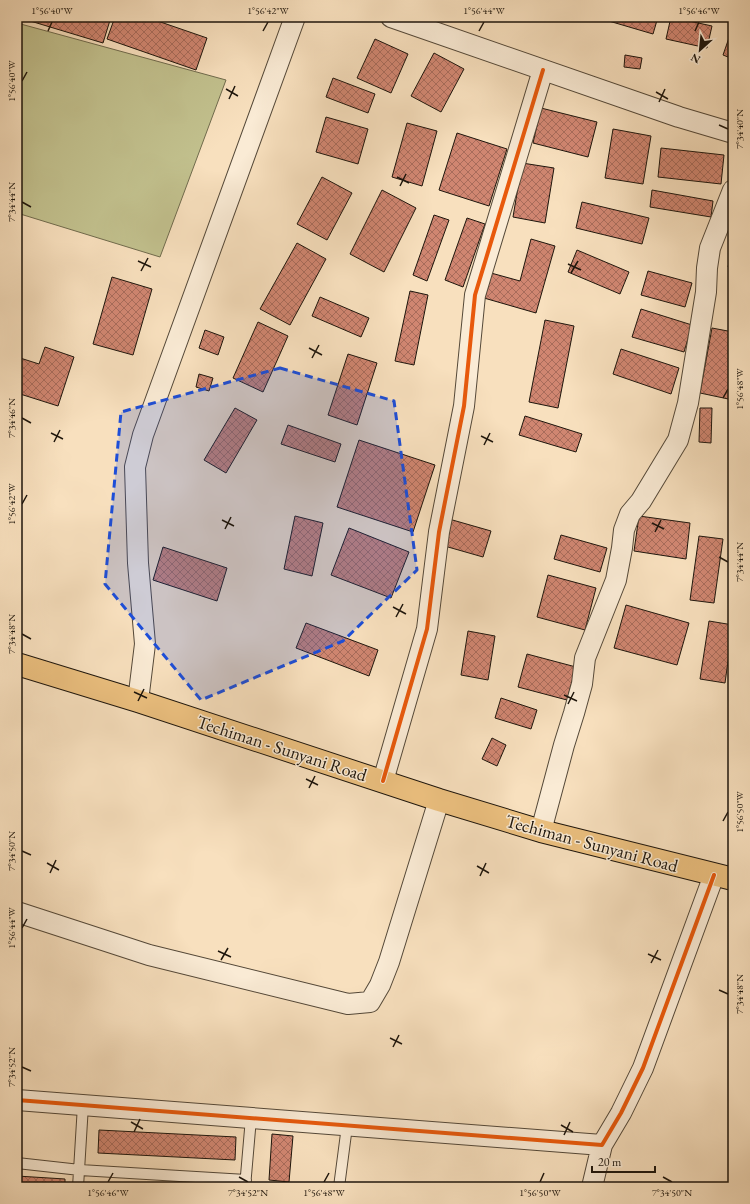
<svg xmlns="http://www.w3.org/2000/svg" width="750" height="1204" font-family="'EB Garamond',serif">
<style>
.green{fill:#c2c18e;stroke:#706b4d}
.building{fill:url(#building-cross-hatch);stroke:#1d150c}
.lines{fill:none;stroke-linecap:round;stroke-linejoin:round}
.service-casing{stroke:#544838;stroke-width:12}
.minor-casing{stroke:#544838;stroke-width:22}
.primary-casing{stroke:#1d150c;stroke-width:24}
.service{stroke:#faebd5;stroke-width:10}
.minor{stroke:#faebd5;stroke-width:20}
.primary{stroke:#ecc07f;stroke-width:22}
.cycleway-casing{stroke:#faebd5;stroke-width:6}
.cycleway{stroke:#e8590c;stroke-width:4}
.marked{fill:#1d4ed8;fill-opacity:0.2;stroke:#1d4ed8;stroke-width:3;stroke-dasharray:8 5;stroke-linejoin:round}
.ticks{fill:none;stroke:#1d150c;stroke-width:1.5}
.labels{text-anchor:middle;dominant-baseline:central;stroke-width:3;stroke-linejoin:round;paint-order:stroke}
.street-label{font-size:18px;fill:#1d150c;stroke:#faebd5}
.neatline{fill:none;stroke:#1d150c;stroke-width:1.5}
.ticks-label{font-size:10px;text-anchor:middle;fill:#1d150c}
</style>
<defs>
<pattern id="building-cross-hatch" width="8" height="8" patternUnits="userSpaceOnUse"><rect width="8" height="8" fill="#d08671"/><path d="M0 0l8 8M0 8l8-8" fill="none" stroke="#a86c5b"/></pattern>
</defs>
<rect width="100%" height="100%" fill="#f8e0be"/>
<filter id="stains"><feTurbulence type="fractalNoise" baseFrequency=".005" numOctaves="4"/><feColorMatrix values="0 0 0 0 .2 0 0 0 0 .09 0 0 0 0 .02 0 0 0 .5 -.17"/></filter>
<radialGradient id="worn" r=".72"><stop offset=".6" stop-color="#630" stop-opacity="0"/><stop offset="1" stop-color="#630" stop-opacity=".3"/></radialGradient>
<path class="green" d="M17,23L226,80L160,257L17,213Z"/>
<path class="building" d="M17,17H111L103,43Z
M115,17H146L207,38L196,70L107,39Z
M603,17H658L653,34L602,19Z
M671,17L712,26L707,48L666,39Z
M731,32H733V59L723,55Z
M375,39L408,54L391,93L357,78Z
M434,53L464,69L441,112L411,96Z
M625,55L642,58L640,69L624,67Z
M333,78L375,94L368,113L326,97Z
M541,108L597,122L588,157L533,143Z
M326,117L368,129L358,164L316,152Z
M407,123L437,131L422,186L392,177Z
M613,129L651,136L643,184L605,178Z
M457,133L507,149L489,206L439,190Z
M661,148L724,155L721,184L658,177Z
M522,163L554,168L545,223L513,217Z
M322,177L352,193L327,240L297,224Z
M382,190L416,208L384,272L350,254Z
M652,190L713,201L711,217L650,207Z
M582,202L649,218L642,244L576,228Z
M434,215L449,220L427,281L413,275Z
M467,218L485,224L463,287L445,280Z
M531,239L555,246L536,313L484,298L491,273L520,281Z
M297,243L326,259L290,325L260,309Z
M733,243V268L728,267Z
M577,250L629,272L620,294L568,272Z
M648,271L692,283L685,307L641,295Z
M112,277L152,289L133,355L93,344Z
M410,291L428,295L414,365L395,361Z
M320,297L369,318L361,337L312,316Z
M641,309L692,325L684,352L632,337Z
M545,320L574,326L558,408L529,402Z
M258,322L288,336L263,392L233,378Z
M712,328L733,332V400L700,393Z
M205,330L224,337L218,355L199,348Z
M45,347L74,357L58,406L17,393V357L39,364Z
M621,349L679,368L671,394L613,374Z
M348,354L377,363L357,425L328,415Z
M199,374L213,378L209,391L196,387Z
M235,408L257,420L226,473L204,460Z
M700,408H712L711,443L699,442Z
M525,416L582,434L576,452L519,435Z
M288,425L341,444L335,462L281,444Z
M359,440L435,465L413,532L337,507Z
M295,516L323,523L312,576L284,569Z
M639,516L690,523L686,559L634,551Z
M449,519L491,531L483,557L441,545Z
M349,528L409,552L391,598L331,575Z
M561,535L607,548L600,572L554,559Z
M699,536L723,539L714,603L690,600Z
M163,547L227,568L217,601L153,580Z
M548,575L596,588L585,630L537,617Z
M626,605L689,623L677,665L614,648Z
M709,621L733,625L725,683L700,679Z
M306,623L378,650L369,676L296,648Z
M468,631L495,636L488,680L461,675Z
M527,654L576,667L567,700L518,687Z
M501,698L537,710L531,729L495,718Z
M492,738L506,745L497,766L482,759Z
M99,1130L236,1137L235,1160L98,1153Z
M272,1134L293,1136L289,1182L269,1180Z
M17,1176L65,1179V1187H17Z
M94,1184L157,1187H94Z"/>
<g class="lines">
<defs>
<path id="service" d="M17,1163L80,1170L246,1180
M78,1187L83,1105
M245,1187L251,1118
M339,1187L347,1126"/>
<path id="minor" d="M391,17L679,117L733,133
M138,701L145,644L138,563L135,467L143,435L295,17
M383,781L427,629L439,532L464,406L475,295L543,70
M541,831L564,745L574,713L582,684L585,658L616,580L622,548L624,530L630,514L641,501L678,440L688,403L706,292L707,268L710,248L733,190
M17,912L149,955L348,1004L370,1002L380,985L389,962L439,800
M17,1100L602,1145L621,1113L643,1068L714,875
M592,1187L602,1145"/>
<path id="primary" d="M17,664L138,701L439,800L541,831L733,879"/>
</defs>
<use href="#service" class="service-casing"/>
<use href="#minor" class="minor-casing"/>
<use href="#primary" class="primary-casing"/>
<use href="#service" class="service"/>
<use href="#minor" class="minor"/>
<use href="#primary" class="primary"/>
<defs>
<path id="cycleway" d="M383,781L427,629L439,532L464,406L475,295L543,70
M17,1100L602,1145L621,1113L643,1068L714,875"/>
</defs>
<use href="#cycleway" class="cycleway-casing"/>
<use href="#cycleway" class="cycleway"/>
</g>
<path class="marked" d="M280,368L394,401L417,570L343,641L201,700L105,584L121,412Z"/>
<path class="ticks" d="M48,31L52,22M263,31L268,22M479,31L484,22M695,31L699,22M22,81L27,72M226,89L238,96M656,92L668,99M229,99L235,86M659,102L665,89M719,125L728,129M397,177L409,183M400,186L406,174M22,202L31,207M138,261L151,267M568,264L581,270M141,271L148,258M571,273L578,261M309,348L322,355M312,358L319,345M723,398L728,389M22,418L31,423M51,433L63,439M481,436L493,442M54,442L60,430M484,445L490,433M22,504L27,495M222,520L234,526M652,523L664,529M225,529L231,517M655,532L661,520M719,557L728,562M393,607L406,614M396,617L403,604M22,634L31,639M134,692L147,698M564,695L577,701M138,701L144,689M568,704L574,692M306,779L318,785M309,788L315,776M723,821L728,812M22,851L31,855M47,863L59,870M477,866L489,873M50,873L56,860M480,876L486,863M22,928L27,919M218,951L231,957M648,954L661,960M221,960L228,948M651,963L658,950M719,990L728,994M390,1038L402,1044M393,1047L399,1035M22,1067L31,1071M131,1122L143,1129M561,1125L573,1132M134,1132L140,1119M564,1135L570,1122M239,1177L248,1182M663,1177L672,1182M108,1182L113,1173M324,1182L329,1173M540,1182L544,1173"/>
<g class="labels">
<g class="street-label">
<text transform="translate(282 748) rotate(18)">Techiman - Sunyani Road</text>
<text transform="translate(592 843) rotate(15)">Techiman - Sunyani Road</text>
</g>
</g>
<rect width="750" height="1204" fill="none" stroke="#f8e0be" stroke-width="44"/>
<g transform="translate(700 50) rotate(207)" stroke="#faebd5" stroke-width="3" paint-order="stroke">
<path d="M0-3L7 15L0 10L-7 15Z" fill="#1d150c"/>
<text y="-6" font-size="11" font-weight="bold" text-anchor="middle" fill="#1d150c">N</text>
</g>
<path d="M592 1166v6h63v-6" fill="none" stroke="#1d150c" stroke-width="2"/>
<text x="598" y="1166" font-size="12" fill="#1d150c" stroke="#faebd5" stroke-width="3" paint-order="stroke">20 m</text>
<rect x="22" y="22" width="706" height="1160" class="neatline"/>
<g class="ticks-label">
<text x="52" y="14">1°56'40"W</text>
<text x="268" y="14">1°56'42"W</text>
<text x="484" y="14">1°56'44"W</text>
<text x="699" y="14">1°56'46"W</text>
<text transform="translate(11 81) rotate(-90)" y="4">1°56'40"W</text>
<text transform="translate(739 129) rotate(-90)" y="4">7°34'40"N</text>
<text transform="translate(11 202) rotate(-90)" y="4">7°34'44"N</text>
<text transform="translate(739 389) rotate(-90)" y="4">1°56'48"W</text>
<text transform="translate(11 418) rotate(-90)" y="4">7°34'46"N</text>
<text transform="translate(11 504) rotate(-90)" y="4">1°56'42"W</text>
<text transform="translate(739 562) rotate(-90)" y="4">7°34'44"N</text>
<text transform="translate(11 634) rotate(-90)" y="4">7°34'48"N</text>
<text transform="translate(739 812) rotate(-90)" y="4">1°56'50"W</text>
<text transform="translate(11 851) rotate(-90)" y="4">7°34'50"N</text>
<text transform="translate(11 928) rotate(-90)" y="4">1°56'44"W</text>
<text transform="translate(739 994) rotate(-90)" y="4">7°34'48"N</text>
<text transform="translate(11 1067) rotate(-90)" y="4">7°34'52"N</text>
<text x="108" y="1196">1°56'46"W</text>
<text x="248" y="1196">7°34'52"N</text>
<text x="324" y="1196">1°56'48"W</text>
<text x="540" y="1196">1°56'50"W</text>
<text x="672" y="1196">7°34'50"N</text>
</g>
<rect width="100%" height="100%" filter="url(#stains)"/>
<rect width="100%" height="100%" fill="url(#worn)"/>
</svg>
